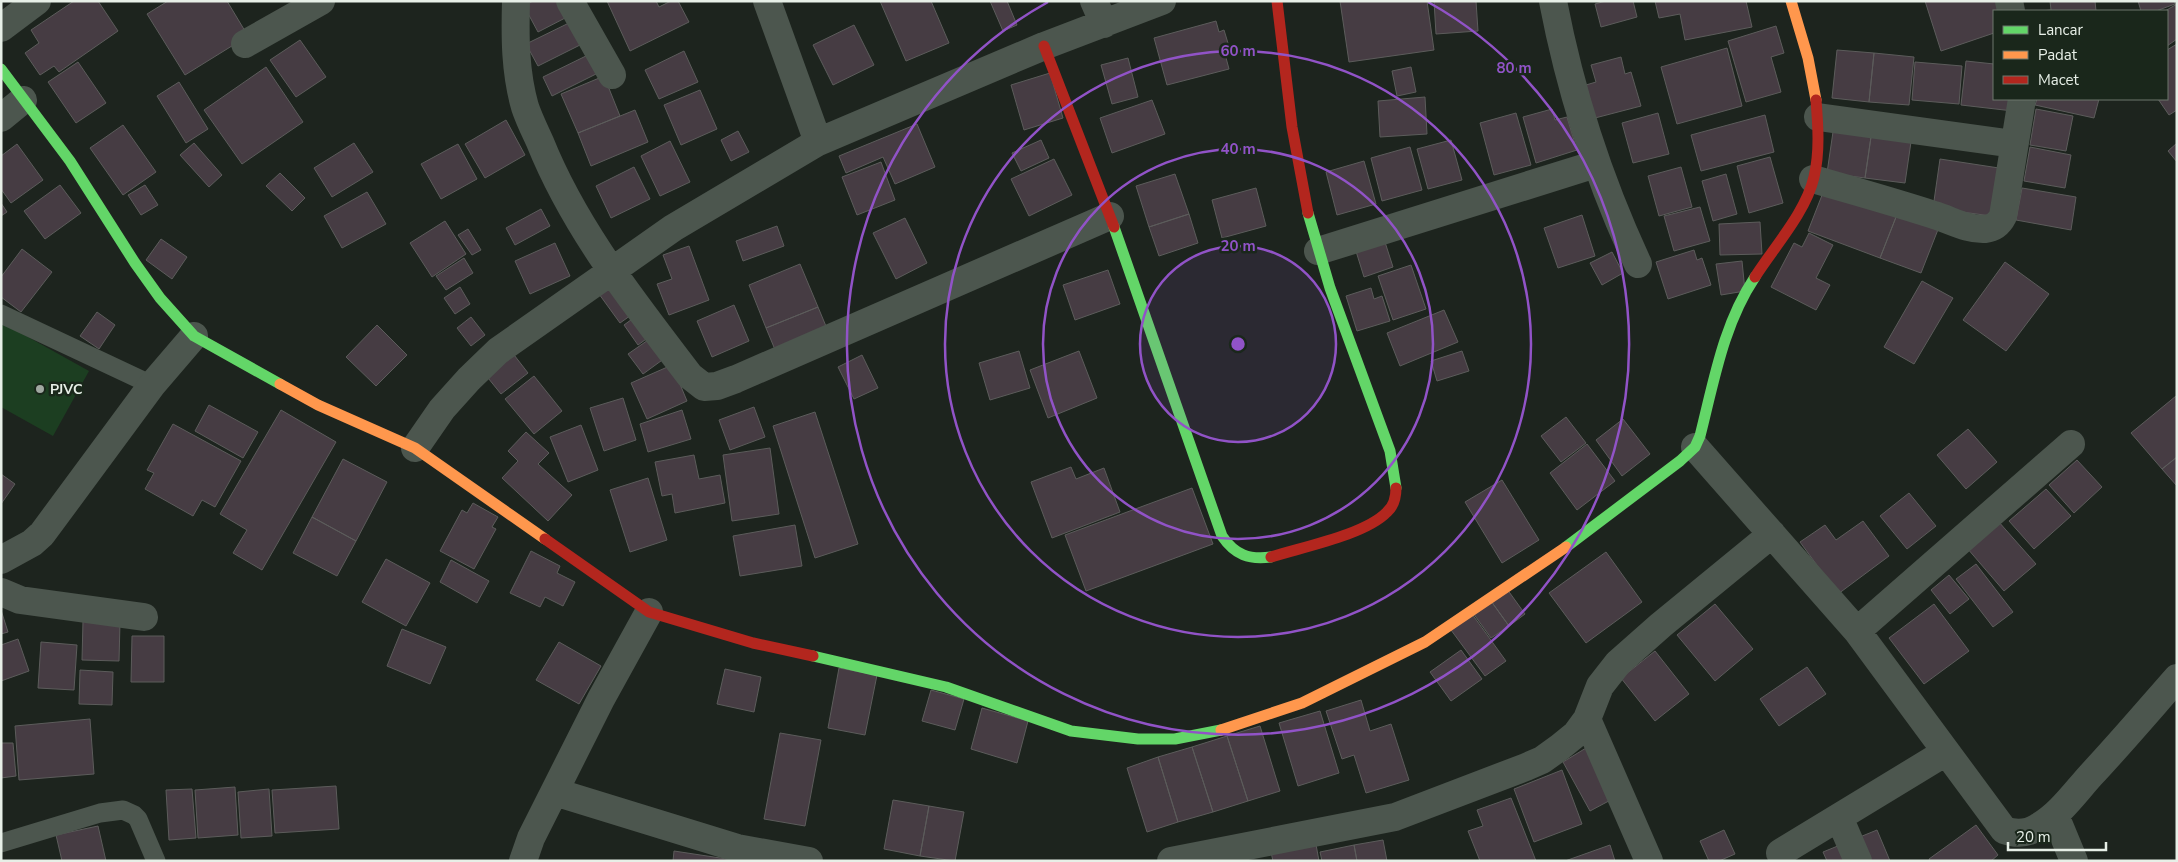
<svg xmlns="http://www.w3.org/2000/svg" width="2178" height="862" font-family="'Nunito Sans',sans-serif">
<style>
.green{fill:#1c3e21}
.building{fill:#463c43;stroke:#5c5c5b}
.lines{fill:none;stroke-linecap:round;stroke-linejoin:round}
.lane{stroke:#4c564e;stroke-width:19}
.street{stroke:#4c564e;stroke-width:28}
.fast{stroke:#63d668;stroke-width:11}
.slow{stroke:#ff974d;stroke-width:11}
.jam{stroke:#b3261e;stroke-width:11}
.ring{fill:none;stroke:#9153c7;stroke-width:2.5}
.poi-dot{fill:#a0a8a1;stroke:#1a271b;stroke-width:2}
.labels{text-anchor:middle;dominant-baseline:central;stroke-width:5;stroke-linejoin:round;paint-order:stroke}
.poi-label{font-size:14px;font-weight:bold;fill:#e7efe7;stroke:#1a271b;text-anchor:start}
.centre{fill:#9153c7;stroke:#1a271b;stroke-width:2.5}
.ring-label{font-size:15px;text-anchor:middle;font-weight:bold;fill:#9153c7;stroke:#1a271b;stroke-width:5;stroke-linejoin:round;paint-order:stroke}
</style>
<rect width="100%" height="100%" fill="#1d241e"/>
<path class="green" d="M1,322L89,371L53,436L1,407Z"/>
<path class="building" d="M74,1H98L118,31L59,72L54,66L40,75L25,53L39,43L31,30Z
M168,1H227L248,36L185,75L147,14Z
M533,1H562L569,16L538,32L524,6Z
M607,1H656L659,7L671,1H678L689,22L630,51Z
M880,1H931L949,43L906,61Z
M990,1H1007L1017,25L1003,31Z
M1340,1H1427L1434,50L1349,62Z
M1434,1H1476L1478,31L1436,34Z
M1606,1H1633L1637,17L1601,27L1595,4Z
M1655,1H1746L1752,27L1685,40L1680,14L1659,18Z
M1925,1H1997L2001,11H1994V33L1941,51Z
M2050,1H2095L2096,11H2041L2051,10Z
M2138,1H2174L2175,4L2156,11H2141Z
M2177,4V39L2167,46V11H2165Z
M573,21L584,43L538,66L526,44Z
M1216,21L1219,32L1224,30L1231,53L1225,54L1229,69L1167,85L1154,38Z
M854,25L874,65L833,85L813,45Z
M1776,26L1784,53L1771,57L1781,92L1746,102L1728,41Z
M300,40L326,77L296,97L270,60Z
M2177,44V110L2169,115L2158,99H2167V50Z
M1727,48L1742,106L1677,124L1661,67Z
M1837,50L1874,53L1869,102L1832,98Z
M684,51L698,82L659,99L645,70Z
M1874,53L1914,57L1909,105L1869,102Z
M588,55L598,73L552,96L543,77Z
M1621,57L1625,74L1631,72L1641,106L1595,118L1586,85L1596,82L1591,65Z
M1128,58L1138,97L1112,104L1101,65Z
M1966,61L1994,64V99H2015L2013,111L1961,105Z
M78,62L106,103L76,123L48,82Z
M1915,62L1962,66L1959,104L1912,100Z
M266,67L303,122L242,164L204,110Z
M1411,67L1416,92L1397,96L1392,71Z
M1050,73L1063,118L1024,130L1011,85Z
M604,76L620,116L578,133L561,94Z
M179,82L208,129L186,143L157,96Z
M700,90L717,129L681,145L664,105Z
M1425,97L1427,134L1380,137L1378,101Z
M2037,99H2099L2094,118L2035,105Z
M1152,100L1165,134L1112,153L1100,118Z
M1552,109L1555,120L1567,117L1577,150L1536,163L1523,117Z
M2036,109L2073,116L2066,151L2030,145Z
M635,110L648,142L591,166L578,133Z
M1516,113L1531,165L1494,175L1480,123Z
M1658,113L1669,154L1633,163L1622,123Z
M1765,115L1774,152L1701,171L1691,135Z
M506,120L525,155L485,178L465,144Z
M917,124L935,167L895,184L883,157L846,173L839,156Z
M123,125L156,172L123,195L90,148Z
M1834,125L1872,130L1865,178L1827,173Z
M1872,130L1912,135L1905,183L1865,178Z
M738,131L749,152L731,161L721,140Z
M1041,140L1049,158L1021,171L1012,153Z
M1451,140L1462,180L1428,189L1417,149Z
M670,141L690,182L660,196L641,156Z
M194,143L222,175L209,187L180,155Z
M354,143L373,172L332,197L314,168Z
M2177,143V162L2168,151Z
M17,144L43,180L11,203L1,189V156Z
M458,144L477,179L441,199L421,164Z
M1410,147L1422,190L1382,201L1371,158Z
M2030,147L2071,155L2065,188L2024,181Z
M1770,157L1783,203L1749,213L1737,166Z
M1054,159L1072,195L1029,216L1011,179Z
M1940,159L1999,168L1991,216L1933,208Z
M1364,161L1376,204L1337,215L1326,172Z
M881,162L895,200L857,215L842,177Z
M634,167L650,199L611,218L596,186Z
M1681,167L1692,207L1659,216L1648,176Z
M280,173L305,198L292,211L266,186Z
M1175,174L1189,214L1149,227L1136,186Z
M1726,174L1737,214L1713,221L1702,181Z
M60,185L81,213L45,239L24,211Z
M145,185L158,205L141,215L128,195Z
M1826,185L1898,212L1880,258L1808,231Z
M1256,188L1266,226L1222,238L1212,200Z
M2022,188L2076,197L2071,230L2016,220Z
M367,192L386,224L342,248L324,216Z
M1,203L7,212L1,216Z
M1700,207L1710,241L1674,251L1664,216Z
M541,209L550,226L515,245L506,228Z
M1898,212L1939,227L1921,273L1880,258Z
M1189,214L1198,243L1159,256L1149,227Z
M1582,215L1595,256L1558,268L1544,228Z
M905,218L927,263L896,279L873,233Z
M445,221L466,254L432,277L410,243Z
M1760,222L1762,254L1720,255L1719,224Z
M777,226L784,246L743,261L736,241Z
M468,229L481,250L472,255L458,235Z
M1809,233L1833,245L1816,278L1830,285L1816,310L1771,287L1794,243L1802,247Z
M161,239L187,257L172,279L146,260Z
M1384,239L1393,267L1364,277L1355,248Z
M555,243L570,276L530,294L515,261Z
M689,246L709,300L669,315L657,284L672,279L663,255Z
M22,249L52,272L21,312L1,297V277Z
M1694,250L1697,260L1702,258L1711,285L1668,299L1656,262Z
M1612,252L1623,273L1602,285L1590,263Z
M464,258L473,273L446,290L436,276Z
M1742,261L1745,291L1721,295L1716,264Z
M2005,262L2049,294L2006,351L1963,320Z
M800,264L818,307L766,328L749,285Z
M1411,265L1426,309L1393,320L1378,276Z
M1108,270L1120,304L1075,320L1063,285Z
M1922,281L1953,298L1914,364L1884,347Z
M613,285L634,313L620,323L599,294Z
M460,287L470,304L455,314L444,298Z
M1371,288L1374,299L1382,296L1390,321L1357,331L1346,296Z
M734,305L749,341L712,357L697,321Z
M818,307L828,331L776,352L766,328Z
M1444,310L1458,342L1400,366L1387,333Z
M97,312L115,325L99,349L80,336Z
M639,314L653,334L638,345L624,325Z
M471,317L485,335L471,346L457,328Z
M377,325L407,355L376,386L346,357Z
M651,338L665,358L643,374L628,354Z
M511,351L528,373L501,394L484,373Z
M1019,351L1030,388L990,400L979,363Z
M1079,351L1097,398L1048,418L1030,370Z
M1462,351L1469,371L1437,381L1431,361Z
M862,355L878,388L854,399L838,367Z
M672,365L687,401L647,419L631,383Z
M534,376L562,411L534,434L505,399Z
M2176,396L2177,457L2162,469L2131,433Z
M623,398L636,440L604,451L590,408Z
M209,405L258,432L243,458L195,431Z
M754,407L765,437L730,450L719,420Z
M281,410L336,442L262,570L233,553L247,530L220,514Z
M682,410L691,439L648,452L640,424Z
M815,412L858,544L815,558L773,426Z
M1566,417L1586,443L1561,462L1541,436Z
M1623,419L1650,454L1622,476L1596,440Z
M173,424L241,461L215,507L202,500L193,516L145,489L154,473L147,470Z
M581,425L598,470L568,482L550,437Z
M1968,429L1997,462L1966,489L1937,455Z
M526,432L549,453L538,464L572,495L548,521L502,478L518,461L508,451Z
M1587,444L1615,481L1577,510L1550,473Z
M770,448L779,514L732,521L723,455Z
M694,455L699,479L720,475L725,503L675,513L672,494L662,496L655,462Z
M2177,457V486L2162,469Z
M343,459L387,482L356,541L312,517Z
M2077,460L2102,487L2074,513L2049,485Z
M1071,467L1076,479L1104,468L1120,512L1052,538L1031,482Z
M1,474L15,484L1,504Z
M648,478L667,540L630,552L610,490Z
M1502,480L1539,540L1502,563L1465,502Z
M1192,488L1213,544L1086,591L1065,535Z
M2046,489L2071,516L2034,549L2009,521Z
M1909,493L1936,526L1907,549L1880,516Z
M473,503L498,517L492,527L496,529L474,569L440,551L462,510L467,513Z
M312,517L356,541L337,576L293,553Z
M1863,521L1889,556L1838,594L1800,542L1825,525L1836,540Z
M1998,521L2036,564L2004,591L1967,548Z
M795,525L802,566L740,576L733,536Z
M531,551L560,566L557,573L575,582L563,606L545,597L540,607L510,593Z
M1606,552L1642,602L1586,643L1549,593Z
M386,559L430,583L406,626L362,602Z
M451,560L489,581L477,603L440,582Z
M1976,564L2013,612L1993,627L1956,579Z
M1949,575L1969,599L1950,614L1931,590Z
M1507,589L1525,614L1509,626L1491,601Z
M1491,601L1509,626L1491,638L1473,613Z
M1715,604L1753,649L1715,681L1677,635Z
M1934,604L1969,651L1924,684L1889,638Z
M1,610L8,632L1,634Z
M1472,614L1506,661L1485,676L1451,630Z
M83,621L120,622L119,661L82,660Z
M402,629L446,647L430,684L387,666Z
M132,636H164V682H131Z
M18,639L29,671L1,681V645Z
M41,642L77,645L74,690L38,688Z
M559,642L601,666L579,704L536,680Z
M1461,650L1482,679L1451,701L1430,672Z
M1655,651L1689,694L1655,721L1621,678Z
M1807,667L1826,694L1779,726L1760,699Z
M839,668L877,675L865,735L828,728Z
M725,669L761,677L754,712L717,704Z
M80,670L113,672L112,705L79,704Z
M931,690L964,699L955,730L922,721Z
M1361,700L1370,731L1391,724L1409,780L1366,793L1354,755L1342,759L1326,711Z
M982,708L1028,721L1017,763L971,749Z
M1320,711L1339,773L1298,786L1279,723Z
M90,719L94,774L19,780L15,726Z
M1260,726L1280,791L1248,801L1227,736Z
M780,733L821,740L805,826L764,819Z
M1227,736L1248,801L1213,812L1192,747Z
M1,743H13L16,776L1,778Z
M1591,745L1620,795L1590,811L1563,762Z
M1192,747L1213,812L1178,822L1158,757Z
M1158,757L1178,822L1147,832L1127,768Z
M1562,770L1582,824L1534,842L1514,789Z
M336,786L339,829L275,833L272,790Z
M235,787L238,835L198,838L195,790Z
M192,789L196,838L169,840L166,790Z
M269,789L272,836L241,838L238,792Z
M1511,798L1536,861H1480L1468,831L1483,826L1477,810Z
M893,800L929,806L920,856L884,849Z
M929,806L964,812L955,861L920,856Z
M1976,825L1998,855L1991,861H1930L1929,859Z
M98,826L106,861H62L56,835Z
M1724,830L1735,854L1719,861H1709L1700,841Z
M1877,830L1890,861H1827L1823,852Z
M1315,839L1319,861H1273L1270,848Z
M1383,840L1387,861H1357L1354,845Z
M1354,845L1357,861H1322L1320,852Z
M1610,845L1615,861H1565Z
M674,851L740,861H673Z"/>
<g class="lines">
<path class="lane" d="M1,314L152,385
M1,843L100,813L123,810L134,815L138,819L156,861"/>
<path class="street" d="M516,1C515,37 515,72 525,107C529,119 535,131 540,142C575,229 633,301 690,376L704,387L717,386L736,379L1110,216
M570,1L612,75
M767,1L818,142
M1094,1L1104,24
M1553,1C1571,95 1598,178 1638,264
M2009,1L2011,11
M1,28L37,1
M245,44L321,1
M1818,117L2014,144
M1,118L23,100
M1813,179C1854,191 1894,202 1934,215C1951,220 1967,230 1985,229C1994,228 1999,224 2003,216L2022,99
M1318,251L1596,164
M1695,447L1857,631L2004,830C2015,834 2027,834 2038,827C2059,815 2074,794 2090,776C2120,744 2148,711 2177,678
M415,448L442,409L469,379L498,351L673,228L818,142L1044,46L1162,1
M1,560L32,543L42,534L152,385L194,336
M1,592L20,600L144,617
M1857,631L2071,444
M1587,719L1649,861
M555,792L737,848L809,861
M2055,815L2074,861
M1839,817L1858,861
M1780,853L1946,752
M523,861L531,838L601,699L649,612
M1171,861L1395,817L1526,767L1542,760L1560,747L1576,734L1587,719L1600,686L1618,663L1661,625L1772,534"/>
<path class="fast" d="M1,69L70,161L135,263L160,298L194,336L280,384
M1308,213L1330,288L1390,451L1396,488
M1114,227L1222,536C1235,555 1249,560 1271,557
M1566,547L1680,461L1695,447L1700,436C1714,381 1723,325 1755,277
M813,656L946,687L1071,731L1138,739H1175L1221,730"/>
<path class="slow" d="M1791,1L1808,58L1816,100
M280,384L318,405L415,448L545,539
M1221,730L1302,703L1425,642L1566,547"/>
<path class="jam" d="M1277,1L1292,127L1308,213
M1044,46L1114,227
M1755,277C1774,247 1806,212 1814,177C1820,152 1818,125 1816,100
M545,539L649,612L753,643L813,656
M1271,557C1302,547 1365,535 1387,512C1394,506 1396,498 1396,488"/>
</g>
<circle cx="1238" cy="344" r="98" fill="#9153c7" fill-opacity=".12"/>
<g class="ring">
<circle cx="1238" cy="344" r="98"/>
<circle cx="1238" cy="344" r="195"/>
<circle cx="1238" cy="344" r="293"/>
<path d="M1428 2A391 391 0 1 1 1048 2"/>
</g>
<circle class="poi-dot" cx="40" cy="389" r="5"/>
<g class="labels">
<g class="poi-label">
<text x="50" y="389">PJVC</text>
</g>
</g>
<circle cx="1238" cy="344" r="8" class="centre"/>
<g class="ring-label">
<text x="1238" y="56">60 m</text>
<text x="1514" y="73">80 m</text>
<text x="1238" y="154">40 m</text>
<text x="1238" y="251">20 m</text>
</g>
<rect width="2178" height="862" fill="none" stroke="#e7efe7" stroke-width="5"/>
<rect x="1993" y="10" width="175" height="90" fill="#1a271b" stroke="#6c776d"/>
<rect x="2003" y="26" width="25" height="8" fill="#63d668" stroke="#6c776d"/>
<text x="2038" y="35" font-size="15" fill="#e7efe7">Lancar</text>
<rect x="2003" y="51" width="25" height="8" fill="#ff974d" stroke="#6c776d"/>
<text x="2038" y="60" font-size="15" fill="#e7efe7">Padat</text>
<rect x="2003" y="76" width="25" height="8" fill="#b3261e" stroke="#6c776d"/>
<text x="2038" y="85" font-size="15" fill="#e7efe7">Macet</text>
<path d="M2008 842v8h98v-8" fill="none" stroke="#e7efe7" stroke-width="2.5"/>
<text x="2016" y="842" font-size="15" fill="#e7efe7" stroke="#1a271b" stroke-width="4" paint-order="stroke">20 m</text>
</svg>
